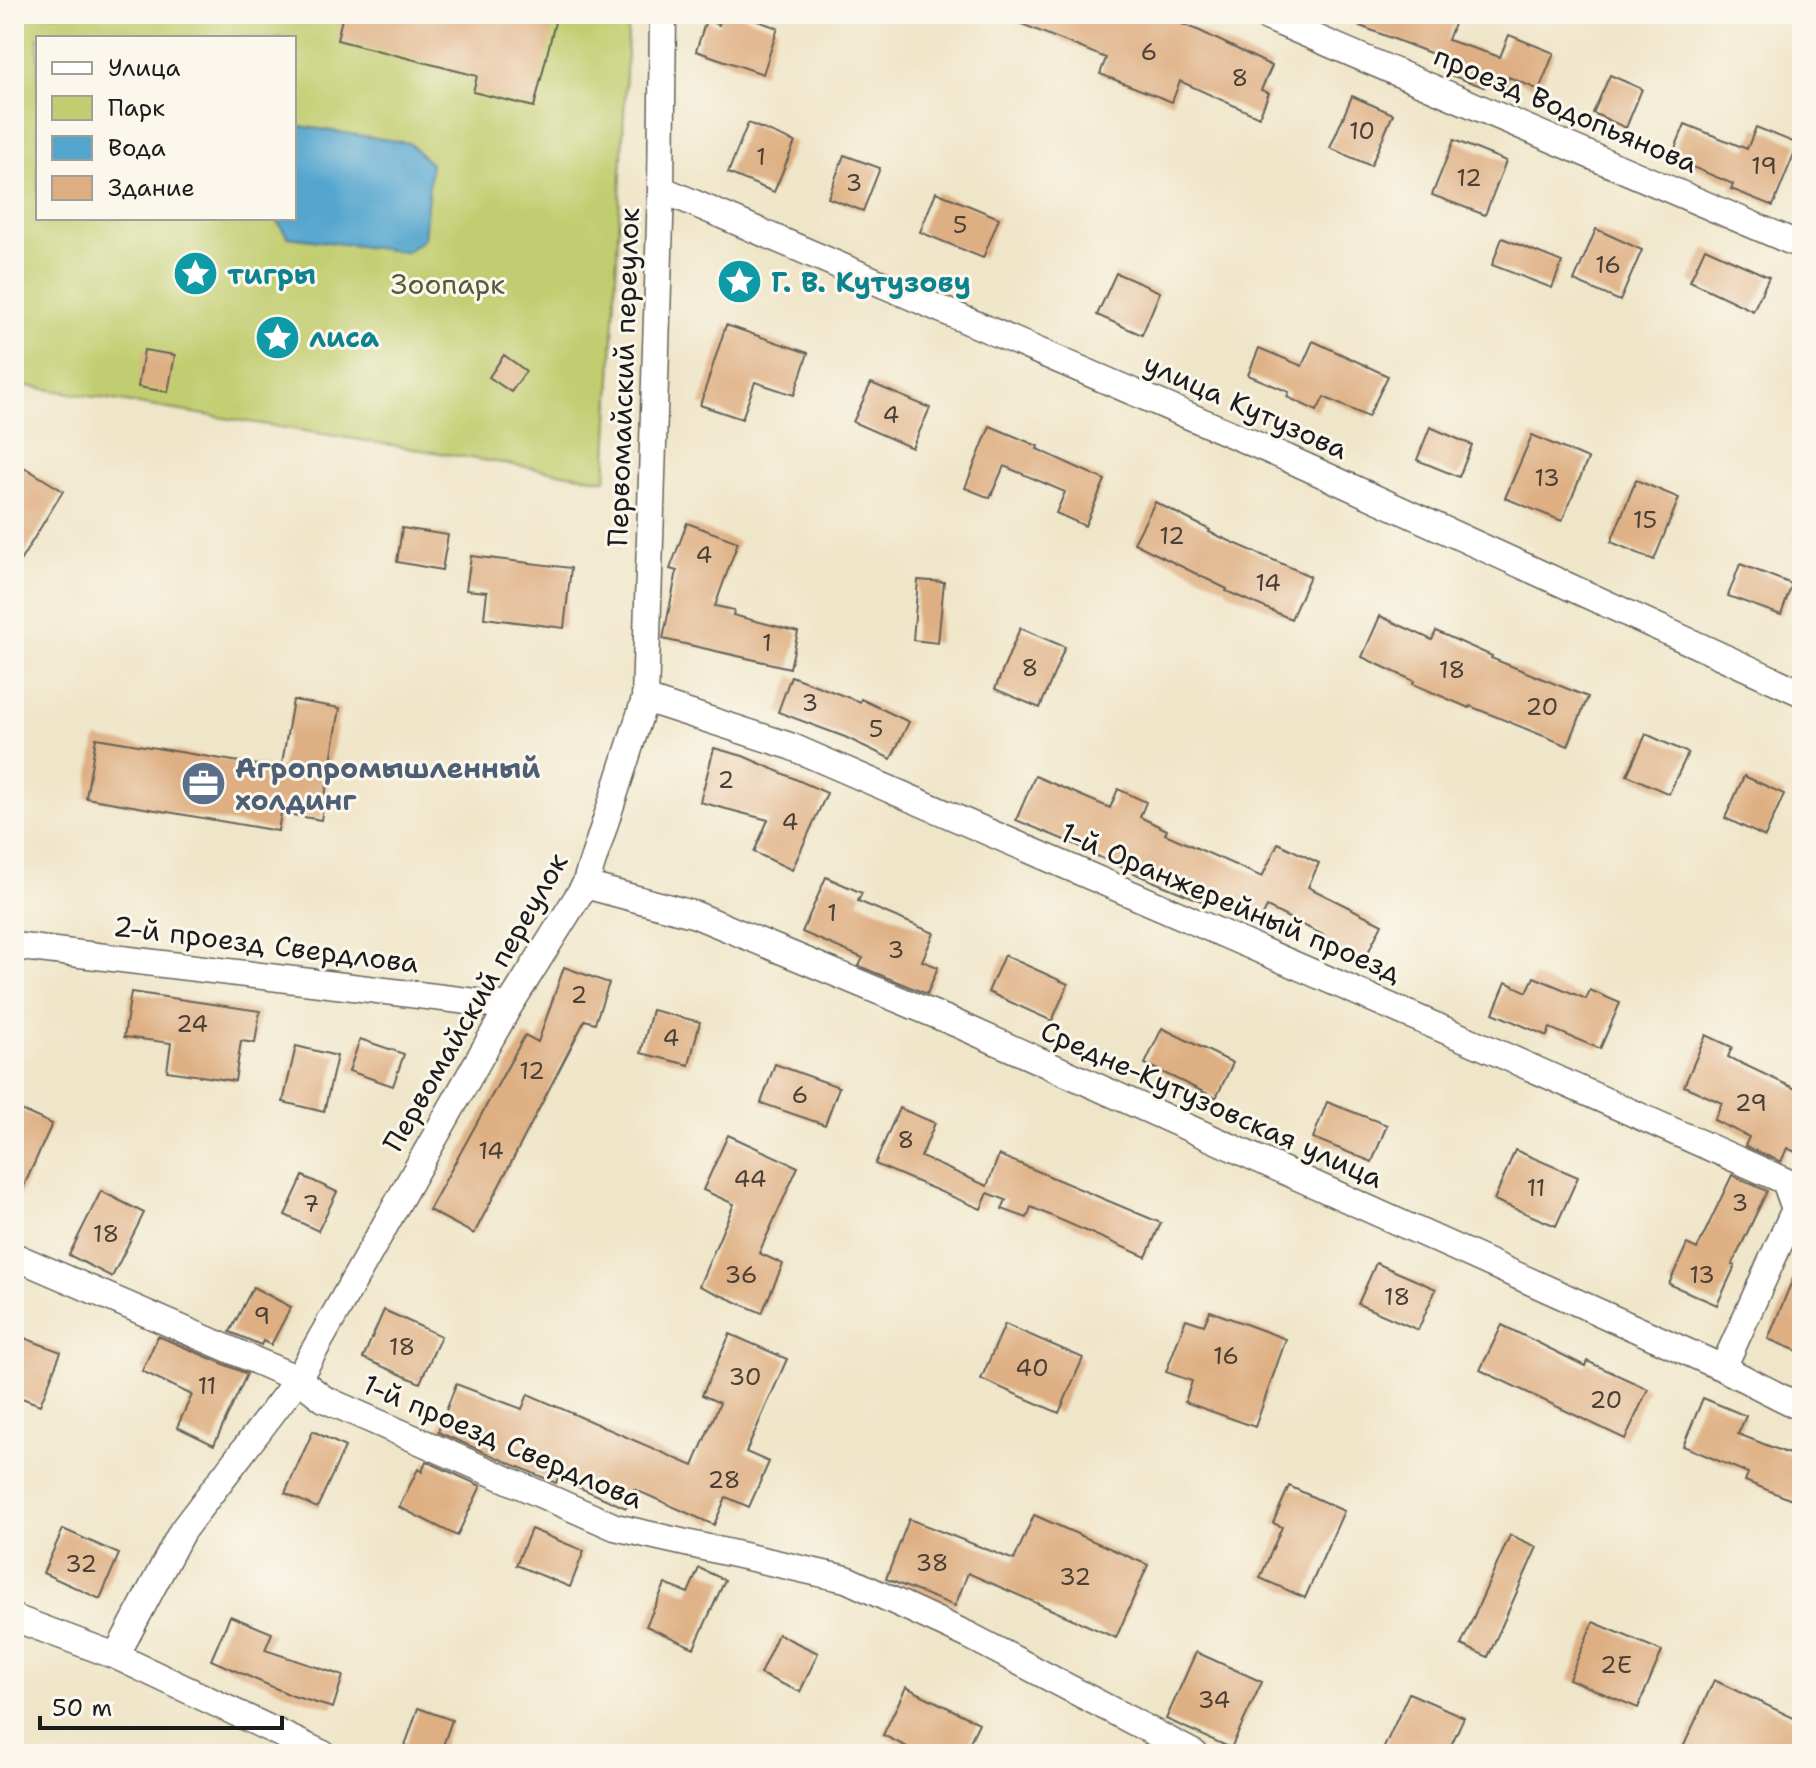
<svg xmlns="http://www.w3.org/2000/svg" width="1816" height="1768" font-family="'Shantell Sans',sans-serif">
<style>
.green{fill:#c1cd6f;stroke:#6e7446;stroke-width:2;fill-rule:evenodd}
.water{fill:#54a6cf;stroke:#386176;stroke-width:2}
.building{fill:#deaf82}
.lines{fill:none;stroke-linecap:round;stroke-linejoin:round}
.minor-casing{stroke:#666258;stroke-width:29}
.minor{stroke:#fff;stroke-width:26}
.labels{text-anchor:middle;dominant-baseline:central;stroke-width:6;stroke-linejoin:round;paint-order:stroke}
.number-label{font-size:24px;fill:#4c4136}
.street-label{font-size:28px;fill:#1c1c1c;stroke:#fbf7ec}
.culture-label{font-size:28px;font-weight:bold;fill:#0d838f;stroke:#fbf7ec;text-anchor:start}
.park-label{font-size:28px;fill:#565a39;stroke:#fbf7ec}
.service-label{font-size:28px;font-weight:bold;fill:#4e5e75;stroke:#fbf7ec;text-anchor:start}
</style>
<rect width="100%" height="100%" fill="#fbf7ec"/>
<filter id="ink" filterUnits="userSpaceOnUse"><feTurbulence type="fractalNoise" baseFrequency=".0125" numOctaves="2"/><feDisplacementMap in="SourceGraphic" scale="16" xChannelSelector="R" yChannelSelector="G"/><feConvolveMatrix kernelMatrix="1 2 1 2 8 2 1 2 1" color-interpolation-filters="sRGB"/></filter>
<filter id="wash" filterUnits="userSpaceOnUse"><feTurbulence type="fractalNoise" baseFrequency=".006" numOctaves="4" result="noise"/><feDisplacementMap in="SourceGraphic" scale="32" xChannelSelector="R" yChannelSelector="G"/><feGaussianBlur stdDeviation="1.8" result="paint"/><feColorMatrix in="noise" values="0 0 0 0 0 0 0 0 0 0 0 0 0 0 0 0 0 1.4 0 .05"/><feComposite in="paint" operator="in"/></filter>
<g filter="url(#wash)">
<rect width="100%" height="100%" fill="#efe5c8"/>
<path class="green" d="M14,14H629L606,480L14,384ZM38,38H294V218H38Z"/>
<path class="water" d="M294,125L409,143L431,164L424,239L406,252L288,237L275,218H294Z"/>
<g id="blocks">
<path class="building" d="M343,14H557L534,107L473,92L477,76L337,40Z
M722,14H737L778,28L763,74L696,51L706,20L719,25Z
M997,14H1156L1200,31L1272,66L1261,90L1269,93L1259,117L1180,81L1172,102L1100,74L1106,58Z
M1335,14H1438L1455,21L1448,40L1500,57L1509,35L1554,53L1539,90L1509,77L1506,86L1487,78L1484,87L1447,74L1451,63L1438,56L1334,16Z
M1610,75L1642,89L1626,128L1593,113Z
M1352,96L1393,114L1371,166L1330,148Z
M748,123L795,142L774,192L728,173Z
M1685,124L1747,149L1756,127L1798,144L1773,206L1731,189L1733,184L1671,158Z
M1454,140L1506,161L1485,215L1432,195Z
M844,155L880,168L863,211L828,198Z
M936,192L999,218L983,258L920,232Z
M1596,229L1642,250L1620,301L1574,281Z
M1502,238L1562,262L1552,288L1492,265Z
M1705,248L1769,277L1753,311L1690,281Z
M1116,273L1160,292L1142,335L1097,315Z
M726,325L808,353L794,395L755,382L742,419L700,405Z
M1313,341L1388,376L1368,417L1324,397L1317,411L1287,397L1289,392L1248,375L1259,348L1302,366Z
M144,350L175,355L168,392L138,387Z
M504,355L526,371L511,392L489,377Z
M871,383L930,408L912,448L853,422Z
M990,426L1038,446L1037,449L1105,480L1085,526L1056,513L1065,492L1004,466L990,498L965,488Z
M1430,427L1472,445L1459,477L1417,460Z
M1532,435L1588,459L1562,521L1505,498Z
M14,461L63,491L14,571Z
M1636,480L1679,498L1654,560L1611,542Z
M1155,502L1210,530L1209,532L1310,576L1291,619L1226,591L1227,589L1134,543Z
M687,523L738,542L715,606L734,610L733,615L798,632L790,668L663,639L677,571L670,569Z
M402,528L448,535L442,570L397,562Z
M471,556L571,568L564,628L484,618L487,592L466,590Z
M1740,564L1792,584L1781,615L1728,596Z
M918,580L944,582L938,643L913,640Z
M1380,616L1432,640L1436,631L1492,656L1491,658L1588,697L1568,746L1470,706L1469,708L1413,684L1414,681L1362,657Z
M1020,628L1065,647L1040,708L995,689Z
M791,676L860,702L861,699L909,722L891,759L845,737L778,712Z
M293,700L340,708L321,820L281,813L278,831L86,798L96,738L281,769Z
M1646,734L1688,753L1669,794L1627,775Z
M714,748L743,756L827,793L792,870L754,852L768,820L700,802Z
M1035,776L1110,808L1118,789L1146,802L1140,817L1167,830L1165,834L1262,877L1278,843L1319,863L1308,887L1382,924L1362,965L1320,945L1325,936L1267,907L1259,923L1213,900L1211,905L1145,878L1095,855L1096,853L1016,820Z
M1744,776L1784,794L1765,837L1725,818Z
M826,877L862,893L858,901L934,933L922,961L938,967L927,994L859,966L863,958L802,932Z
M1004,955L1068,984L1052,1021L988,992Z
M564,967L609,983L595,1023L585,1020L474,1234L429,1210L525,1035L538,1042Z
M1534,977L1586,999L1590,990L1620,1003L1600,1049L1550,1028L1547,1036L1493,1013L1506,982L1527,992Z
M131,992L260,1011L255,1043L241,1041L235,1081L167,1071L171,1043L124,1037Z
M652,1010L700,1022L689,1065L641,1053Z
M1162,1028L1233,1063L1216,1098L1145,1064Z
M1706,1035L1732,1047L1728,1057L1802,1092V1155L1787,1148L1781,1162L1745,1146L1749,1137L1714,1120L1722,1103L1684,1086Z
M360,1039L404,1054L393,1086L349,1071Z
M296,1046L337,1056L324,1112L283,1102Z
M775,1064L839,1087L825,1125L761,1103Z
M1327,1102L1387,1125L1372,1162L1313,1138Z
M14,1107L52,1124L14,1208Z
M899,1108L935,1123L921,1157L987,1186L999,1155L1161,1223L1146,1257L1031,1207L1027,1218L1002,1209L1006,1200L988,1193L981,1209L875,1164Z
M728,1135L798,1167L759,1253L783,1264L762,1313L699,1286L734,1204L703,1190Z
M1515,1150L1578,1177L1556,1226L1494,1200Z
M1732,1175L1767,1191L1732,1265L1735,1266L1717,1305L1669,1284L1687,1244L1697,1249Z
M303,1176L337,1192L318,1231L285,1215Z
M101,1191L144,1213L112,1277L69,1255Z
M1802,1257V1353L1768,1339Z
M1376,1263L1436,1289L1418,1330L1358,1304Z
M253,1287L291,1307L271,1345L263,1341L261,1345L230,1332Z
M384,1310L441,1336L420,1383L363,1358Z
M1210,1311L1286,1339L1255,1427L1185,1402L1192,1381L1166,1372L1186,1319L1204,1325Z
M1005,1324L1083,1358L1059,1413L981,1379Z
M1502,1325L1585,1366L1587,1361L1648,1389L1625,1439L1480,1370Z
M14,1334L61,1352L40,1405L14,1395Z
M730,1334L787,1359L746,1452L769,1462L749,1507L726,1497L714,1525L634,1489L626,1508L558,1478L556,1483L438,1432L456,1384L522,1409L528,1394L693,1466L720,1403L702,1395Z
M158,1336L247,1374L214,1445L177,1427L192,1395L142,1371Z
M1703,1398L1746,1416L1738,1434L1802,1459V1504L1745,1481L1748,1473L1683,1446Z
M313,1431L345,1447L317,1508L285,1493Z
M426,1461L481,1486L457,1536L399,1507L418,1469L422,1472Z
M1289,1486L1344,1511L1305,1598L1260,1578L1282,1527L1273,1523Z
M1034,1515L1148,1565L1116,1638L968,1573L955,1606L886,1579L909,1519L1014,1560Z
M63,1529L119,1554L100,1599L43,1573Z
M531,1529L584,1551L570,1587L516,1565Z
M1510,1535L1537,1547L1488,1657L1461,1645Z
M699,1568L725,1580L694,1648L646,1626L665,1584L688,1593Z
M230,1616L272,1633L265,1650L343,1676L333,1708L293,1696L211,1660Z
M1593,1622L1662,1651L1638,1708L1569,1679Z
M778,1634L818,1653L800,1692L760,1674Z
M1196,1652L1262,1682L1231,1748L1166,1719Z
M1714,1680L1802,1722V1754H1680Z
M906,1687L979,1723L964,1754H921L883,1735Z
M1409,1693L1464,1717L1447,1754H1381Z
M418,1708L452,1720L440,1754H428L405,1746Z"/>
</g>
</g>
<g filter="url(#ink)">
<use href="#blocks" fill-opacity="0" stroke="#666258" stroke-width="2"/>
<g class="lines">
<defs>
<path id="minor" d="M1260,14L1802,246
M661,189L1287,458L1802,693
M645,699L790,746L1507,1057L1785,1181L1795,1209L1723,1368
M585,885L696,915L955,1023L1723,1368L1802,1408
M14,946L509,1006
M14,1256L298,1379L324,1399L615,1527L846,1579L970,1636L1195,1754
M14,1618L116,1656L323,1754
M116,1656L182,1531L298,1379L509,1006L585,885L645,699L661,189L663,14"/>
</defs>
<use href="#minor" class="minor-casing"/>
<use href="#minor" class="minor"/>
</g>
</g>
<defs>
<symbol id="sight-disc" viewBox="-11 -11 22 22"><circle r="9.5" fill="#0f9aa8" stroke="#fbf7ec"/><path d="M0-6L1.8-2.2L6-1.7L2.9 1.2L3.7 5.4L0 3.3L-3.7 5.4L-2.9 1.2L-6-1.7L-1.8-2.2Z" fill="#fff"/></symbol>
<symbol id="office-disc" viewBox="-11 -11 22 22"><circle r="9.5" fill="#5c6f8a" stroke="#fbf7ec"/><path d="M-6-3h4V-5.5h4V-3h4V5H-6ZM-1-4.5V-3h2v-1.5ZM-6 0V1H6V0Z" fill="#fff"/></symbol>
</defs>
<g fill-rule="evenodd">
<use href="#sight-disc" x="170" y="248" width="51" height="51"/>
<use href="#sight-disc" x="714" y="256" width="51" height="51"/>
<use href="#sight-disc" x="252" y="312" width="51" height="51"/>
<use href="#office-disc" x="178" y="758" width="51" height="51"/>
</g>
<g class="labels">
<g class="number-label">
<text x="1149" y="52">6</text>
<text x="1240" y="78">8</text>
<text x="1362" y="131">10</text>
<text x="761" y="157">1</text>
<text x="1764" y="166">19</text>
<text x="1469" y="178">12</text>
<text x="854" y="183">3</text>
<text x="960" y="225">5</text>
<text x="1608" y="265">16</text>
<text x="891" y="415">4</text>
<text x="1547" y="478">13</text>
<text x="1645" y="520">15</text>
<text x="1172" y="536">12</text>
<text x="704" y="555">4</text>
<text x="1268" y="583">14</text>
<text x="767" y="643">1</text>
<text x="1030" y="668">8</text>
<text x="1452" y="670">18</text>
<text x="810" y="703">3</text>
<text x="1542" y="707">20</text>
<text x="876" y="729">5</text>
<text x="726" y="780">2</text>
<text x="790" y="822">4</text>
<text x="832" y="913">1</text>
<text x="896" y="950">3</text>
<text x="579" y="995">2</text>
<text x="192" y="1024">24</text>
<text x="671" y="1038">4</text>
<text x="532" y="1071">12</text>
<text x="800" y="1095">6</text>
<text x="1751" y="1103">29</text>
<text x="906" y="1140">8</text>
<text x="491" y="1151">14</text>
<text x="750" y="1179">44</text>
<text x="1536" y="1188">11</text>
<text x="1740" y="1203">3</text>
<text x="311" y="1204">7</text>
<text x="106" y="1234">18</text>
<text x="741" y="1275">36</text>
<text x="1702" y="1275">13</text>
<text x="1397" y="1297">18</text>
<text x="262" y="1316">9</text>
<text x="402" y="1347">18</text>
<text x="1226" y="1356">16</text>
<text x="1032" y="1368">40</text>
<text x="745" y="1377">30</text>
<text x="207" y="1386">11</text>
<text x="1606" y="1400">20</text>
<text x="724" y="1480">28</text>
<text x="932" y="1563">38</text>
<text x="81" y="1564">32</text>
<text x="1075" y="1577">32</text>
<text x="1616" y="1665">2Е</text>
<text x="1214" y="1700">34</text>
</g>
<g class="street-label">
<text transform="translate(1566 109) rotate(23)">проезд Водопьянова</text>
<text transform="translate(623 377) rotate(-88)">Первомайский переулок</text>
<text transform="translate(1246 406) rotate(24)">улица Кутузова</text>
<text transform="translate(1231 902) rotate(23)">1-й Оранжерейный проезд</text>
<text transform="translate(266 944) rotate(7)">2-й проезд Свердлова</text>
<text transform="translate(475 1002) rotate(-60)">Первомайский переулок</text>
<text transform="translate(1212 1104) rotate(24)">Средне-Кутузовская улица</text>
<text transform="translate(503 1441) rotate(23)">1-й проезд Свердлова</text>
</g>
<g class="culture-label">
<text x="227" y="274">тигры</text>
<text x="771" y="282">Г. В. Кутузову</text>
<text x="309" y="337">лиса</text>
</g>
<g class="park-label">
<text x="448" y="284">Зоопарк</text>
</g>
<g class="service-label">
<text x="235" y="768">Агропромышленный<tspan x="235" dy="32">холдинг</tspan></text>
</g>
</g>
<rect width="1816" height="1768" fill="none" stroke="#fbf7ec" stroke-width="48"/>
<rect x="36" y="36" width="260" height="184" fill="#fbf7ec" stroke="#a29f99" stroke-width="2"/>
<rect x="52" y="62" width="40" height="12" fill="#ffffff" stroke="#a29f99" stroke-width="2"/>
<text x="108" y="76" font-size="24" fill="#1c1c1c">Улица</text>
<rect x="52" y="96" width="40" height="24" fill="#c1cd6f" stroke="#a29f99" stroke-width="2"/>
<text x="108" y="116" font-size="24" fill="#1c1c1c">Парк</text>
<rect x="52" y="136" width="40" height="24" fill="#54a6cf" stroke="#a29f99" stroke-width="2"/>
<text x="108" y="156" font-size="24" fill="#1c1c1c">Вода</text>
<rect x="52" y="176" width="40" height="24" fill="#deaf82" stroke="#a29f99" stroke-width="2"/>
<text x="108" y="196" font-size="24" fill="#1c1c1c">Здание</text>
<path d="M40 1716v12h242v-12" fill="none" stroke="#1c1c1c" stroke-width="4"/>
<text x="52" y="1716" font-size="24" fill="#1c1c1c" stroke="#fbf7ec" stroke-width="6" paint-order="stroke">50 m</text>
</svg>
